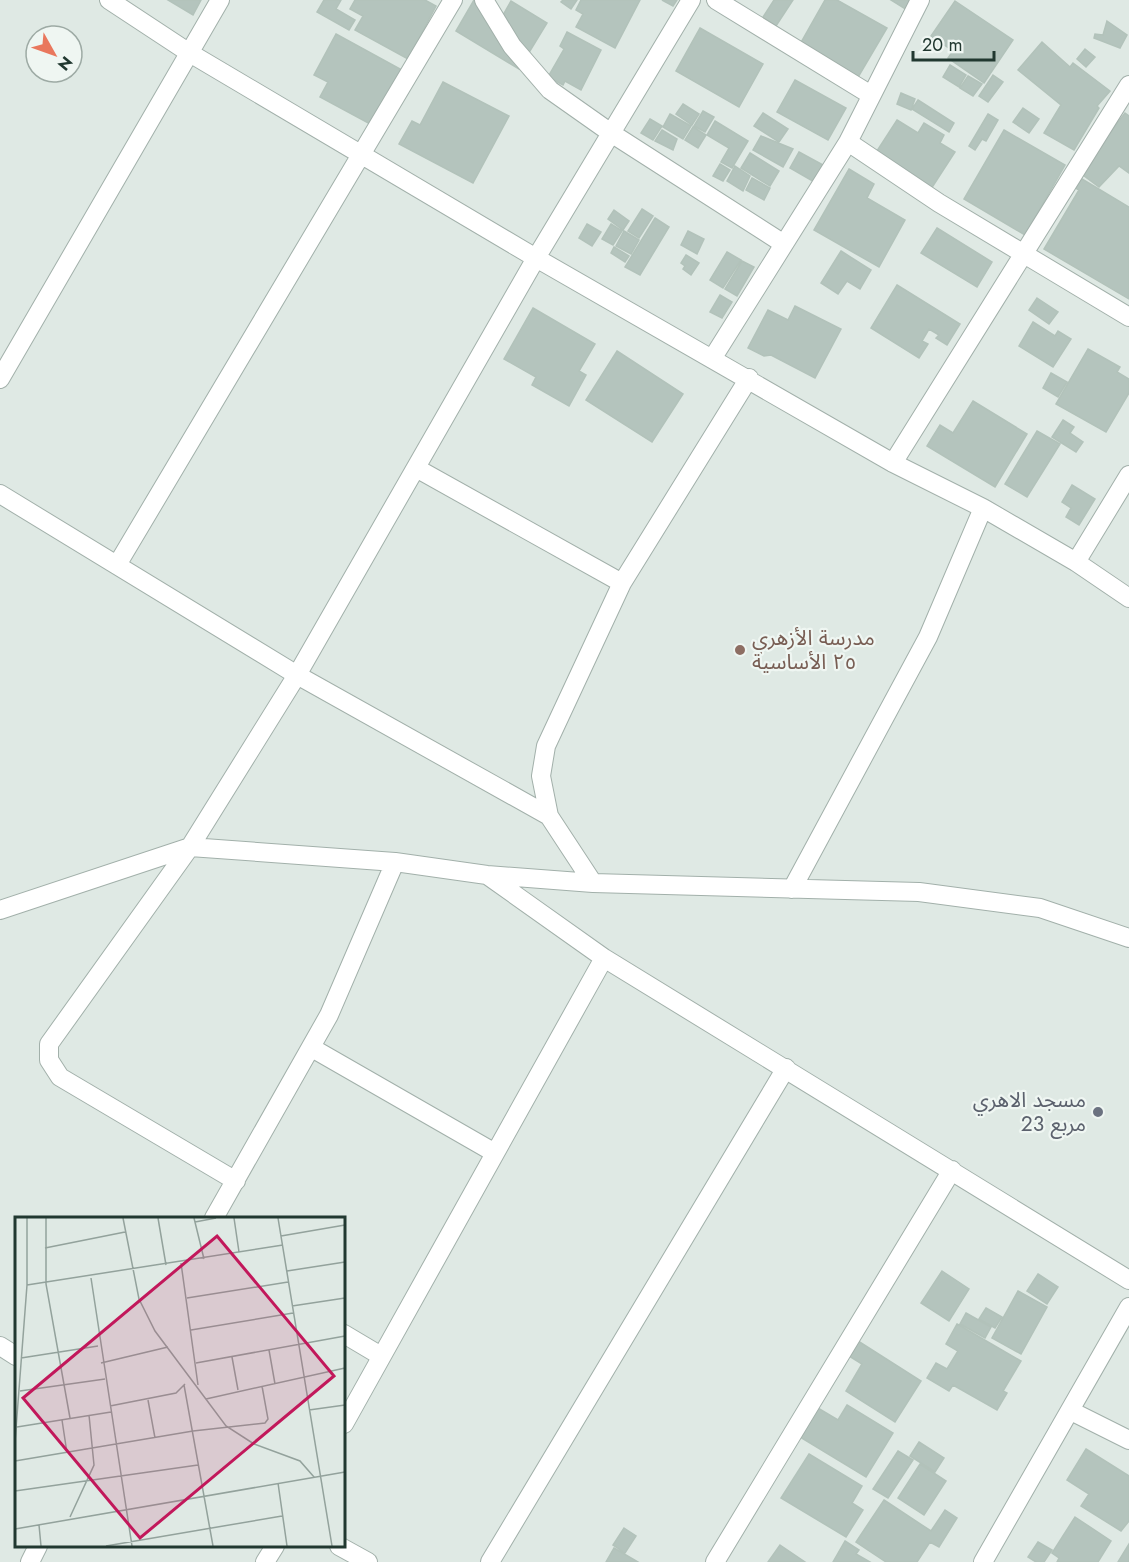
<svg xmlns="http://www.w3.org/2000/svg" width="1129" height="1562" font-family="Jost,'Noto Sans Arabic',sans-serif">
<style>
.building{fill:#b4c4bd;stroke:#b2c2ba;stroke-width:1.5}
.lines{fill:none;stroke-linecap:round;stroke-linejoin:round}
.street-casing{stroke:#a2b0aa;stroke-width:20}
.street{stroke:#fff;stroke-width:18}
.education-dot{fill:#8d6e63;stroke:#eff6f2;stroke-width:2}
.worship-dot{fill:#6b7280;stroke:#eff6f2;stroke-width:2}
.labels{text-anchor:middle;dominant-baseline:central;stroke-width:4.5;stroke-linejoin:round;paint-order:stroke}
.education-label{font-size:21px;fill:#785e54;stroke:#eff6f2;text-anchor:start}
.worship-label{font-size:21px;fill:#5b616d;stroke:#eff6f2;text-anchor:end}
.inset-road{fill:none;stroke:#93a29c;stroke-width:1.5}
.view{fill:#c2185b;fill-opacity:0.15;stroke:#c2185b;stroke-width:3}
.inset-edge{fill:none;stroke:#213830;stroke-width:3}
</style>
<rect width="100%" height="100%" fill="#dfe9e4"/>
<path class="building" d="M168,0H201L193,15Z
M324,0H341L336,9L355,20L349,30L317,12Z
M355,0H425L436,6L408,59L355,30L363,16L350,9Z
M474,0L503,15L511,1L547,23L519,69L456,31Z
M563,0H577L571,9L561,2Z
M581,0H640L615,48L576,27L583,14L576,10Z
M662,0H677L673,6Z
M774,0H793L776,26L763,17Z
M825,0H837L887,28L857,79L799,46Z
M891,0H913L907,10Z
M955,1L1013,40L984,83L948,58L953,51L931,36Z
M1107,21L1127,35L1120,48L1094,38L1095,34L1103,35Z
M700,28L763,64L739,107L676,71Z
M567,32L601,50L581,90L565,81L563,85L548,77L564,49L560,46Z
M336,34L402,70L372,125L320,97L328,82L314,75Z
M1042,42L1070,67L1073,63L1110,91L1097,106L1099,108L1074,150L1044,133L1061,105L1018,70Z
M1085,49L1095,57L1086,67L1077,59Z
M950,65L966,75L959,87L943,77Z
M993,75L1003,82L988,102L979,96Z
M968,76L982,84L973,96L960,88Z
M795,80L846,108L828,140L777,112Z
M443,82L509,116L473,183L399,144L412,121L420,125Z
M901,93L915,99L911,110L897,104Z
M918,100L954,123L949,132L912,109Z
M683,104L699,114L692,125L676,114Z
M1023,108L1039,119L1029,133L1013,122Z
M703,111L714,117L705,132L694,126Z
M763,113L788,129L779,142L754,126Z
M1125,113L1129,116V173L1119,166L1099,187L1079,172Z
M670,114L691,126L683,139L663,127Z
M988,114L998,120L986,141L982,139L975,150L969,146Z
M650,119L662,126L653,140L641,133Z
M897,120L918,133L924,123L944,135L940,143L955,152L931,189L875,154Z
M715,121L748,141L732,168L721,162L729,148L707,135Z
M693,127L706,135L698,148L685,140Z
M662,130L677,139L673,150L655,141Z
M1004,130L1065,165L1025,235L964,199Z
M761,136L793,149L783,167L753,150Z
M799,152L825,166L816,183L790,168Z
M750,153L779,171L770,186L741,168Z
M720,164L730,170L723,181L713,176Z
M735,166L750,176L743,191L727,181Z
M849,169L874,184L867,198L905,220L879,267L814,230Z
M1077,176L1129,207V299L1044,249L1079,190L1072,186Z
M752,178L770,188L764,200L746,190Z
M642,209L653,216L639,238L628,231Z
M614,210L629,221L623,230L608,219Z
M655,218L669,227L640,275L625,267Z
M587,224L601,232L592,246L579,238Z
M611,224L622,231L613,245L602,239Z
M937,228L992,262L977,287L921,253Z
M624,231L639,240L631,254L616,246Z
M688,231L704,239L697,254L681,245Z
M614,247L629,256L625,262L611,253Z
M841,251L871,270L860,289L847,281L838,294L821,283Z
M727,252L741,260L723,288L710,280Z
M686,255L699,263L691,275L683,269L685,266L681,263Z
M742,261L754,267L737,296L725,289Z
M897,285L960,324L947,345L936,338L939,335L929,329L922,341L928,344L919,358L871,328Z
M720,295L732,302L722,318L710,312Z
M1037,298L1058,312L1049,324L1029,310Z
M795,306L841,329L815,378L771,355L764,356L748,348L768,310L788,320Z
M533,308L595,344L579,371L586,375L569,406L532,385L536,377L504,359Z
M1033,322L1055,336L1058,331L1071,339L1053,367L1019,346Z
M1088,349L1120,367L1117,372L1129,379V393L1106,432L1056,404Z
M617,351L683,394L652,442L586,400Z
M1051,373L1067,382L1058,397L1043,388Z
M973,401L1027,434L995,487L927,446L940,425L953,433Z
M1063,420L1074,427L1070,433L1083,442L1076,452L1052,437Z
M1037,431L1060,444L1027,497L1005,484Z
M1072,485L1095,499L1079,525L1066,517L1071,508L1062,502Z
M942,1271L969,1289L949,1321L921,1303Z
M1038,1274L1058,1287L1047,1304L1027,1291Z
M1018,1291L1047,1307L1021,1354L992,1338Z
M986,1308L1002,1317L995,1328L979,1319Z
M966,1313L991,1327L985,1338L960,1324Z
M957,1324L1021,1361L1003,1391L1007,1393L997,1410L953,1385L949,1391L927,1378L936,1363L947,1369L958,1351L946,1344Z
M858,1341L921,1381L895,1422L846,1391L862,1364L849,1356Z
M847,1405L893,1433L866,1477L800,1437L818,1408L838,1420Z
M919,1442L944,1458L935,1472L910,1456Z
M1086,1449L1129,1476V1521L1121,1531L1081,1506L1089,1494L1067,1480Z
M898,1451L913,1460L888,1498L873,1489Z
M809,1454L862,1486L852,1503L863,1510L846,1537L781,1498Z
M920,1464L946,1481L924,1515L898,1498Z
M884,1500L931,1531L945,1510L957,1518L939,1547L930,1542L917,1562H886L856,1542Z
M1075,1517L1111,1541L1098,1562H1057L1059,1558L1052,1553Z
M624,1528L636,1536L625,1553L613,1545Z
M845,1541L859,1550L856,1554L870,1562H833Z
M1038,1542L1052,1550L1044,1562H1036L1028,1557Z
M1129,1544V1562H1118Z
M780,1545L805,1562H768Z
M614,1548L638,1562H606Z"/>
<g class="lines">
<defs>
<path id="street" d="M109,0L188,52L536,258L893,463L983,508L1076,562L1129,598
M484,0L512,46L550,90L611,133L784,244
M716,0L871,95
M848,142L939,203L1129,317
M712,359L848,142L920,0
M0,379L220,0
M893,463L1129,85
M416,468L622,583
M0,494L297,675L549,816
M1076,562L1129,475
M117,565L453,0
M487,875L604,958L1129,1280
M593,883L549,816L541,776L546,746L622,583L749,378
M792,889L928,637L983,508
M0,910L190,847L395,862L487,875L593,883L919,892L1040,908L1129,938
M312,1048L495,1153
M236,1181L60,1077L49,1060V1044L190,847L297,675L536,258L691,0
M214,1218L329,1015L395,862
M344,1334L381,1356
M0,1346L16,1356
M1071,1411L1129,1440
M344,1424L604,958
M339,1546L368,1562
M30,1562L38,1546
M265,1562L275,1546
M490,1562L786,1068
M715,1562L952,1170
M983,1562L1129,1307"/>
</defs>
<use href="#street" class="street-casing"/>
<use href="#street" class="street"/>
</g>
<circle class="education-dot" cx="740" cy="650" r="6"/>
<circle class="worship-dot" cx="1098" cy="1112" r="6"/>
<g class="labels">
<g class="education-label">
<text x="752" y="638">مدرسة الأزهري<tspan x="752" dy="24">٢٥ الأساسية</tspan></text>
</g>
<g class="worship-label">
<text x="1086" y="1100">مسجد الاهري<tspan x="1086" dy="24">مربع 23</tspan></text>
</g>
</g>
<g transform="translate(15 1217)">
<rect width="330" height="330" fill="#dfe9e4"/>
<path class="inset-road" d="M31,1V67L55,201M108,1L124,82L140,114L211,209L239,227L285,244L299,260M143,1L151,48M179,1L189,42M219,1L224,35M263,1L317,329M180,5L201,1M266,19L330,8M30,31L110,15M166,46L183,168M272,54L330,45M76,61L117,329M12,68L268,28M172,81L273,65M277,89L330,81M176,113L278,96M254,133L260,167M217,140L223,173M6,141L83,129M86,146L153,130M181,146L330,119M169,168L198,329M5,174L90,162M191,182L330,151M133,183L140,221M95,189L161,176L170,167M294,193L330,188M47,203L52,236M2,210L96,195M0,225L12,68V1M0,244L178,214L250,206L253,202L247,169M263,266L272,329M0,274L183,248M55,300L79,248L74,198M24,308L26,329M0,312L330,255M91,329L267,299"/>
<path class="view" d="M202,19L319,159L125,321L8,181Z"/>
<rect width="330" height="330" class="inset-edge"/>
</g>
<g transform="translate(54 54) rotate(130)"><circle r="28" fill="#eff6f2" stroke="#9daaa4" stroke-width="1.5"/>
<path d="M0-4.5L10 22L0 15L-10 22Z" fill="#e9775d"/>
<text y="-9" font-size="16" font-weight="bold" text-anchor="middle" fill="#213830">N</text>
</g>
<path d="M913 51v9h81v-9" fill="none" stroke="#213830" stroke-width="3"/>
<text x="922" y="51" font-size="18" fill="#213830" stroke="#eff6f2" stroke-width="4.5" paint-order="stroke">20 m</text>
</svg>
